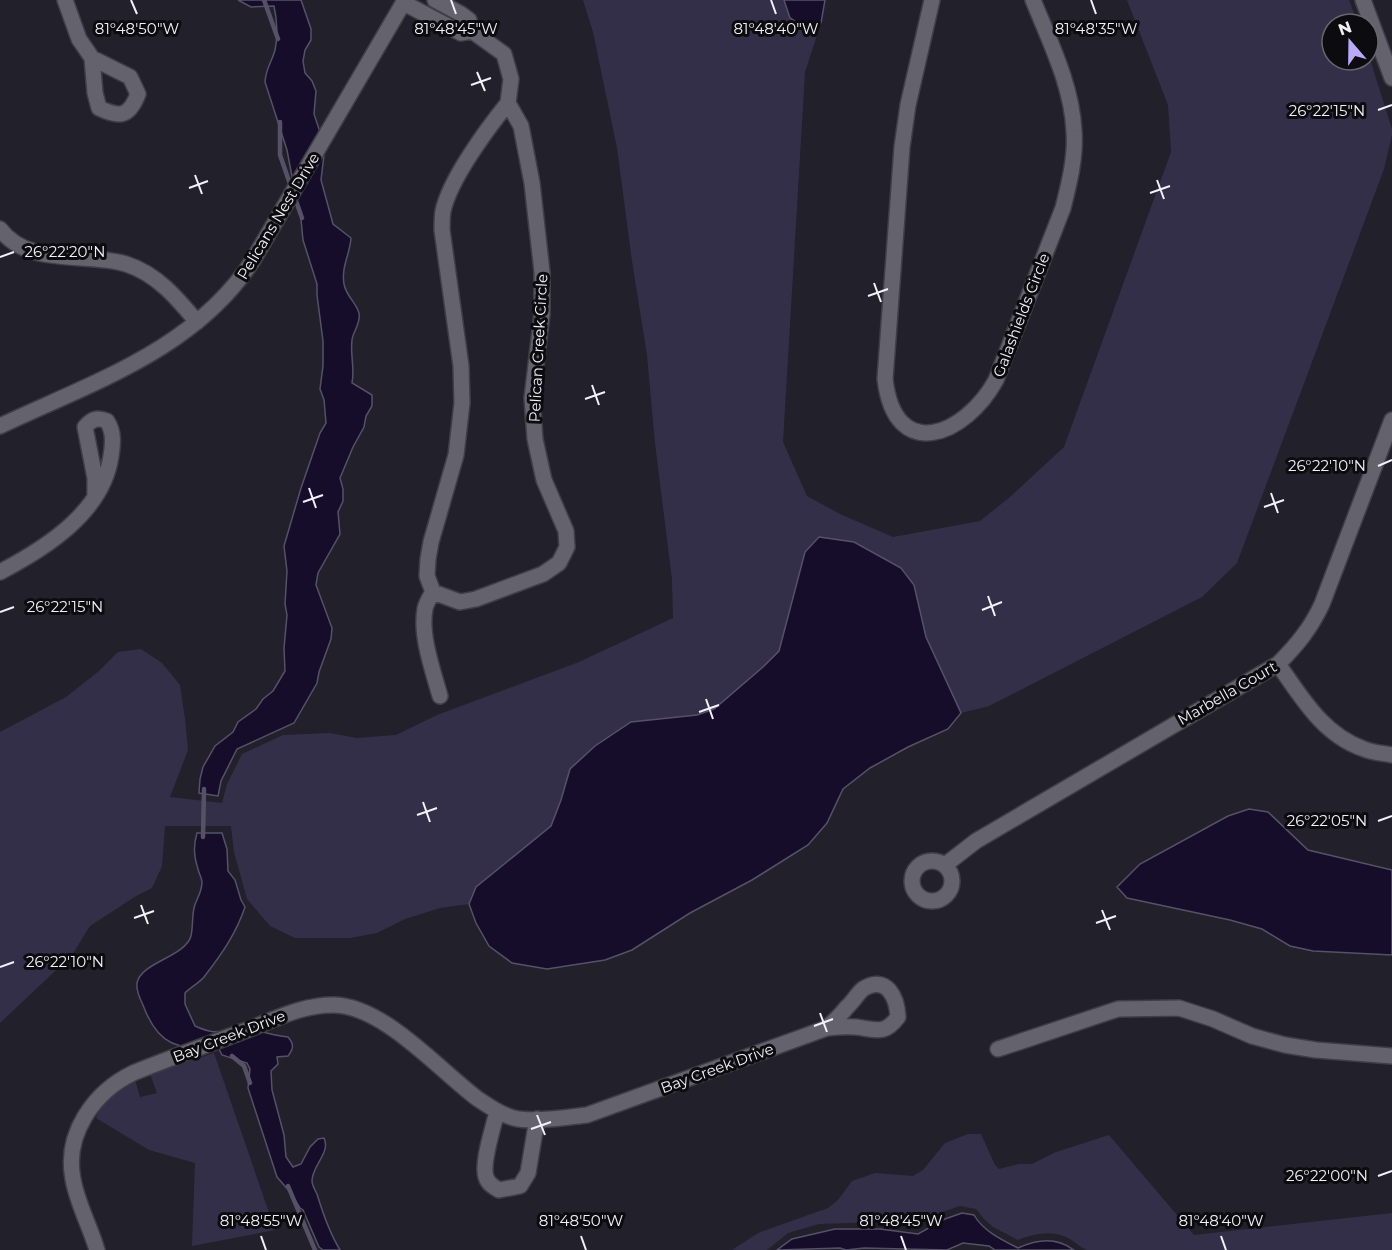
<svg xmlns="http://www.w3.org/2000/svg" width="1392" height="1250" font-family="Montserrat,sans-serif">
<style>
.green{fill:#342f49}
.water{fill:#150d2a;stroke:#575168;stroke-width:1.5}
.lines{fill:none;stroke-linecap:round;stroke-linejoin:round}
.stream{stroke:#575168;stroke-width:4.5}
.minor-casing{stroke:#3f3d45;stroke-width:18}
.minor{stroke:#64626d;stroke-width:15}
.ticks{fill:none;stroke:#f2f1f8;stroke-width:2}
.labels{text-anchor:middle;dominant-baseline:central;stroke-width:6;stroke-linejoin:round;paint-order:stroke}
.street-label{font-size:15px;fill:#f2f1f8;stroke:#0c0b0f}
.ticks-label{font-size:15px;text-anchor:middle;fill:#f2f1f8;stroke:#0c0b0f;stroke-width:6;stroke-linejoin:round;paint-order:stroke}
</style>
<rect width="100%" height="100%" fill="#22202a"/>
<path class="green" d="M583,0H825L821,23L805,72L783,442L807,496L840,514L893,537L980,521L1010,497L1064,447L1171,152L1168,105L1127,0H1349L1358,24H1332V60H1368V53L1392,129V135L1384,169L1237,563L1202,597L989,706L961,713L948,729L908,747L870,768L843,789L827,823L808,845L752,880L690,913L632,950L605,960L547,969L512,963L489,946L476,923L469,904L440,908L405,919L377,933L350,938H295L270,926L247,899L234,852L231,826H165L162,866L152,888L136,896L90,926L72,955L0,1023V732L66,697L99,671L118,652L141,649L162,663L180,685L185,719L188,750L170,797L222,803L227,784L242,754L283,735L330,733L357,738L396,735L437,715L579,662L673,618L672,579L655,443L647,355L632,261L617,148L593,32Z
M214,1053L275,1230L192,1246L195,1163L149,1150L96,1118L104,1092L133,1073L140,1097L157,1093L150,1074Z
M968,1134H981L995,1165L999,1169L1019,1164H1032L1056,1152L1109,1135L1194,1235L1392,1213V1250H1087C1079,1247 1074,1240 1066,1237C1050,1230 1033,1234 1018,1240L993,1227L984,1219L976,1209L960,1206L942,1212L916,1226L880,1222L819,1224L788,1233L767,1250H732L758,1233L828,1208L838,1200L852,1181L875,1173L913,1176L923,1170L945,1143Z"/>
<path class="water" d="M238,0H301L311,29V40L305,50L303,61L305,73L312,81L316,91L314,114L325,147L321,180L333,224L351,238C350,254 341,267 344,284C346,296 356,302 359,313C361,324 353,331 352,340C350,354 355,368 352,383L372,395V406L366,416L364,427L353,447L340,478L343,489V501L338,512L340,534L318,573L316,585L332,628L331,639L319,672L317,683L294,723L237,749L221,781L218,796L199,793L200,779L203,767L215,746L233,732L238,722L256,709L263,699L273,691L285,671L284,648L287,615L285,604L287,571L284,546L301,488L320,433L326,423L324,400L320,389L323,366V341L317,295V284L303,240L300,209L296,198L287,150L265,82C266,67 272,62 275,50C278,37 277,19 274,6L251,7Z
M784,0H825L821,23L804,27L790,18Z
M819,537L854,542L901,568L914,585L926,637L961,713L948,729L908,747L870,768L843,789L827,823L808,845L752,880L690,913L632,950L605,960L547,969L512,963L489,946L476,923L469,904L476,887L551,826L561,800L570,769L595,746L631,722L697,715L714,709L763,667L779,651L805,552Z
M1249,809L1268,812L1308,850L1392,870V955L1313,951L1290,946L1262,929L1230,920L1127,898L1117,887L1140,864L1228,816Z
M197,833H222L227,849L228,871L235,880L241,900L245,907C236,934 221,955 204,977C199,983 191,987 185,993V1004L195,1026C219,1037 220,1029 241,1029C258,1029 273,1036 288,1037C294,1044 294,1048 288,1056L277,1057L278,1064L271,1071L272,1090L284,1135L286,1157L293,1167L301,1164L310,1147L318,1139L324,1138C331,1153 312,1165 312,1181C312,1185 315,1190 317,1194C323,1214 329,1232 340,1250H323L319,1247L303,1210L300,1208L290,1192L277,1177L248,1088L250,1069L247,1063L222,1055L218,1047C178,1050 158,1046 143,1005C140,999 136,990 137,983C141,962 185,957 191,936C193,927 192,917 194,908C196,899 202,893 202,882C202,878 199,874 198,869C194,856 193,847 197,833Z
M962,1213L974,1215C983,1231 1002,1240 1018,1248C1038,1239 1056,1237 1074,1250H995L989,1246L963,1243L947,1250L864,1248L846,1250L840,1248L777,1250L792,1239L835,1229H880L918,1234L945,1219Z"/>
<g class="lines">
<path class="stream" d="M264,0L278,39
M280,122V155L291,187
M295,198L302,218
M203,837L204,789
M232,1056L244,1066L250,1083
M288,1186L315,1250"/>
<defs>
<path id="minor" d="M65,0L79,39L92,58
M435,0L461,14L469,20L472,31L504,54L511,79L508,103L521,126L532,183L542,272V314L532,398L535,439L544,480L566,531L567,547L559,563L543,574L476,599L460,602L433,592L427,576L428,559L431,542L456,455L462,403L461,366L442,230C442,224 442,217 443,211C450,179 487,129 508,103
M932,0L908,105L902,147L885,379C895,465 966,435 996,380L1063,208C1069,184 1076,157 1074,131C1072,86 1050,42 1033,0
M1363,0L1392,78
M404,3L461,33L472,31
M92,58L130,77L138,94C129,117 120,118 99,108L95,93Z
M0,229C28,267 87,252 126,264C157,274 177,298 197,322
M0,426C91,383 196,349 253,260L405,0
M0,572C46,548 103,512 111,456C113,443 114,432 107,421C97,417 92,419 85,427L95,478V497
M433,592C430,597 426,603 425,609C420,635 433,671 440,696
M1278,664C1302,698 1323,735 1364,749C1373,753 1383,753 1392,755
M912 881a20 20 0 1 1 40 0a20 20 0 1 1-40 0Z
M945,865L976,841L1278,664C1297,645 1311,628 1322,604L1392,420
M998,1049L1118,1009L1179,1008L1213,1019L1252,1036L1285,1045L1316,1050L1392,1056
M497,1111C494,1126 481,1163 486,1177C488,1184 494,1187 499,1190L520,1186L528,1173L537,1119
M97,1250C90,1226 77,1203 73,1179C64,1134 94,1092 133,1073C170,1058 207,1045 244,1031C274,1020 303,1004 335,1005C385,1007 439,1070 478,1099C489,1106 501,1115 514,1118C532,1123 568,1117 587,1115L827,1028C836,1027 846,1026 856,1027C875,1029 884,1036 898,1017C897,998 887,974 863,989C857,994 853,1002 847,1007C841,1015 834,1021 827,1028"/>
</defs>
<use href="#minor" class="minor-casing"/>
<use href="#minor" class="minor"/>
</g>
<path class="ticks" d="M131,0L137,14M451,0L456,14M771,0L776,14M1091,0L1096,14M477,72L485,91M471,85L491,78M1378,110L1392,105M195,175L202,194M1157,180L1164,199M189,188L208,181M1150,193L1170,186M0,257L14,252M874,283L881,302M868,296L888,289M592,385L599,405M585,399L605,392M1378,466L1392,460M309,488L316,508M1271,493L1278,513M303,502L323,495M1264,507L1284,500M988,596L995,616M982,610L1002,602M0,612L14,607M706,699L713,719M699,712L719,705M423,802L430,822M417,815L437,808M1378,821L1392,816M141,905L148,924M1102,910L1110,930M134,918L154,911M1096,923L1116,916M0,967L14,962M820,1013L827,1032M814,1026L833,1019M537,1115L545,1135M531,1129L551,1122M1378,1176L1392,1171M261,1236L266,1250M581,1236L586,1250M901,1236L906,1250M1221,1236L1226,1250"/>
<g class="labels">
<g class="street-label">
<text transform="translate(278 216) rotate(-59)">Pelicans Nest Drive</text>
<text transform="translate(1021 315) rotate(-69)">Galashields Circle</text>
<text transform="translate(538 348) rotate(-87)">Pelican Creek Circle</text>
<text transform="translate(1227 693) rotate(-30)">Marbella Court</text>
<text transform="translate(229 1036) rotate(-21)">Bay Creek Drive</text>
<text transform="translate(717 1068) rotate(-20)">Bay Creek Drive</text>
</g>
</g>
<g class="ticks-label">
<text x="1096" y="34">81°48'35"W</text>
<text x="137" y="34">81°48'50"W</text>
<text x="456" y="34">81°48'45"W</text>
<text x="776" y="34">81°48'40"W</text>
<text x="1327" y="116">26°22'15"N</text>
<text x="65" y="257">26°22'20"N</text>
<text x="1327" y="471">26°22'10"N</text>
<text x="65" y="612">26°22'15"N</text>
<text x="1327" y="826">26°22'05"N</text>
<text x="65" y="967">26°22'10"N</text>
<text x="1327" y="1181">26°22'00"N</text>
<text x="261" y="1226">81°48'55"W</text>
<text x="581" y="1226">81°48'50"W</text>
<text x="901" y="1226">81°48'45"W</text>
<text x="1221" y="1226">81°48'40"W</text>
</g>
<g transform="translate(1350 42) rotate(340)"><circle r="28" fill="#0c0b0f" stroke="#68676c" stroke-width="1.5"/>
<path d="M0-4.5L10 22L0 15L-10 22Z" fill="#baaaf6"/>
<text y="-9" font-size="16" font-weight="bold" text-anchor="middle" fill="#f2f1f8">N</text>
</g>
</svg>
